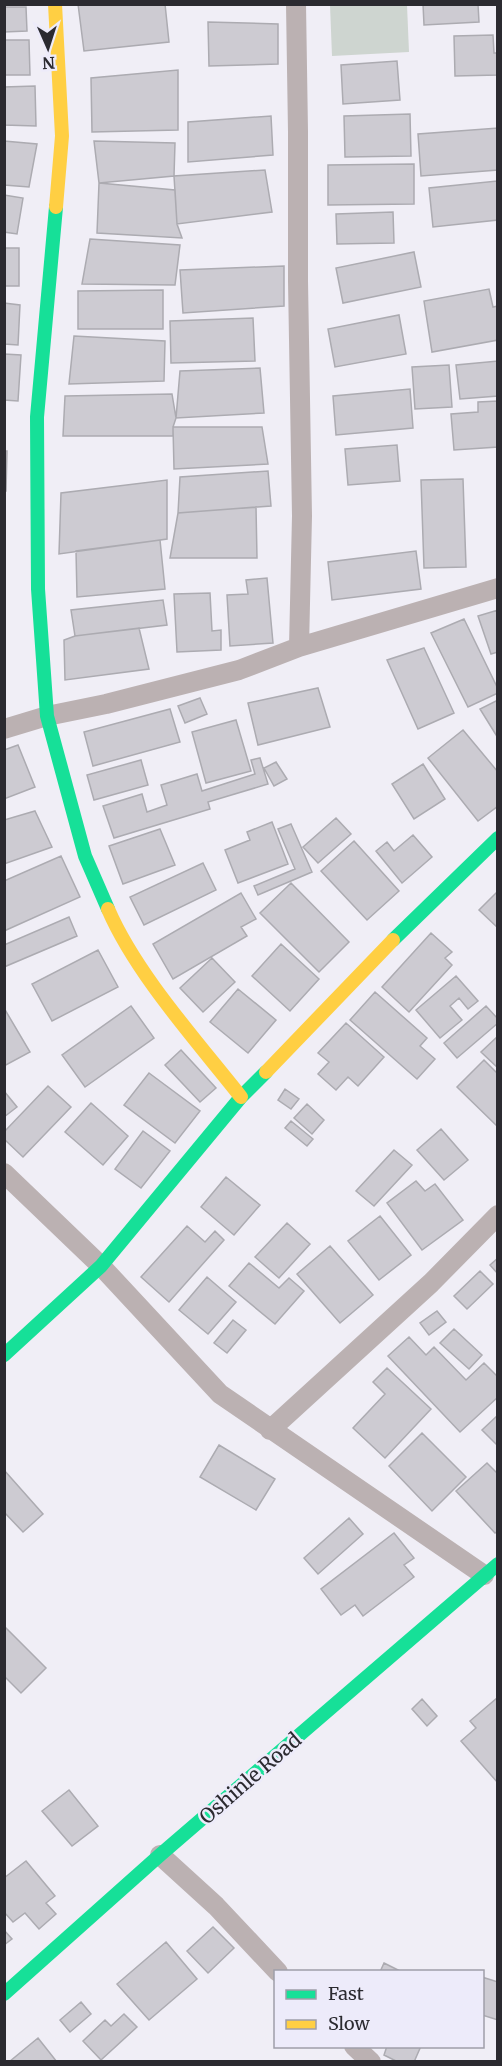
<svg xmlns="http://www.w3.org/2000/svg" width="502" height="2066" font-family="Merriweather,serif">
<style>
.park{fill:#ced5d0}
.building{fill:#cdcbd2;stroke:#acabb1;stroke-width:1.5}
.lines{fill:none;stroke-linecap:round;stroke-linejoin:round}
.street{stroke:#bbb1b2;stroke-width:20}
.fast{stroke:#16e098;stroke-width:14}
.slow{stroke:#ffcf43;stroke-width:14}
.labels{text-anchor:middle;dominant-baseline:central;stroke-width:5;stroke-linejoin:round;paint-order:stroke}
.street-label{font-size:20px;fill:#2b2a30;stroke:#edebfa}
</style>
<rect width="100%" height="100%" fill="#f0eef6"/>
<path class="park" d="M330,5H407L409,52L332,56Z"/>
<path class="building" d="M78,4H165L169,42L84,51Z
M423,4H478L479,22L424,25Z
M4,7H26L27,31L4,32Z
M208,22L278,24V64L209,66Z
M493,35L494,53H498V75L455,76L454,36Z
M4,40H29L30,75H4Z
M397,61L400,100L343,104L341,65Z
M178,70V130L92,132L91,78Z
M35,86L36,126L4,125V87Z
M410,114L411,156L345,157L344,116Z
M271,116L273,155L188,162V122Z
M498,128V170L421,176L418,134Z
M4,141L37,144L29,187L4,185Z
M94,141L175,143L174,176L99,183Z
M414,164V204L328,205V165Z
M265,170L272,212L177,224L174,176Z
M497,181L498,220L433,227L429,188Z
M99,183L175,190L177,224L182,238L97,233Z
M4,195L23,198L17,234L4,232Z
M393,212L394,243L337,244L336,214Z
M90,239L180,245L175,285L82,284Z
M4,248H19V286H4Z
M414,252L421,287L343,303L336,268Z
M284,266V306L183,313L180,270Z
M489,289L493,307L498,306V340L432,352L424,301Z
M163,290V329H78V291Z
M4,303L20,305L18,345L4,344Z
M399,315L406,354L335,367L328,329Z
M253,318L255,361L171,363L170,321Z
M74,336L165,341L164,381L69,384Z
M4,354L21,355L18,401L4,400Z
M498,361V396L460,399L456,365Z
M449,365L452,407L415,409L412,367Z
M260,368L264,413L176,418L180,371Z
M410,389L413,428L336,435L333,396Z
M172,394L176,418L173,427V436H63L65,396Z
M498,401V447L454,450L451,414L478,412V402Z
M173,427H262L268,464L174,469Z
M397,445L400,481L348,485L345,449Z
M4,451H7L6,491H4Z
M268,471L271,506L178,513L180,477Z
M463,479L466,567L424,568L421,480Z
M167,480V539L59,554L61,493Z
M256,507L257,558H170L178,513Z
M160,540L165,589L77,597L76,551Z
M416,551L421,589L332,600L328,562Z
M267,578L273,643L230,646L227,595L248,594L246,580Z
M210,593L212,631L221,630V650L177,652L174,594Z
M163,600L167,625L75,636L71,610Z
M498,610V652L491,654L478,616Z
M464,619L498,689V693L468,707L431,633Z
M139,628L149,669L65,680L64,640L75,636Z
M424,648L454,713L418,729L387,660Z
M318,688L330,727L258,745L248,703Z
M200,698L207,714L185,723L178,706Z
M498,700V738L480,709Z
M170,709L180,742L93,766L84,732Z
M236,720L251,771L206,783L192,732Z
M463,730L498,772V806L478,821L428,758Z
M18,745L35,787L4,799V750Z
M260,758L268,784L208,802L210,809L114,838L103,806L142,794L147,812L167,805L161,785L197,774L202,791L255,774L251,760Z
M141,760L148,785L94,800L87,775Z
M276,762L287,779L274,786L264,768Z
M423,764L445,799L414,819L392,784Z
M35,811L52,847L4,864V820Z
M336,818L351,834L318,863L303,847Z
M272,822L288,864L238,883L225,850L250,840L247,832Z
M291,824L312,872L258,895L254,886L295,869L278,829Z
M160,829L175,865L123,884L109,846Z
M413,835L432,857L402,883L376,851L387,842L394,851Z
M354,841L399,891L367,920L321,871Z
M61,856L80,897L4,931V881Z
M203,863L216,890L144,925L130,897Z
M291,883L349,942L319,972L260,913Z
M498,891V928L479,910Z
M241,893L256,919L241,927L247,936L173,979L153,944Z
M69,917L77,936L4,967V945Z
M431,933L452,952L445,958L452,965L409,1012L382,987Z
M281,944L319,979L290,1011L252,976Z
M98,950L118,987L52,1021L32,984Z
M212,958L235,982L203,1012L180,988Z
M456,976L478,1001L468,1009L459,998L450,1006L462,1020L440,1038L416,1010Z
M238,989L276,1020L248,1053L210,1022Z
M375,992L427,1038L420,1046L435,1059L417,1079L350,1020Z
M131,1006L154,1038L85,1087L62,1055Z
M486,1006L498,1019V1023L457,1058L444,1043Z
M4,1008L30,1052L4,1066Z
M346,1023L384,1057L358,1086L348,1077L336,1090L318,1074L329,1062L318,1053Z
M498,1036V1068L481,1052Z
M181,1050L216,1088L200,1102L165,1065Z
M484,1060L498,1074V1127L457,1087Z
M149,1073L200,1111L175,1143L124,1105Z
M48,1086L71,1107L23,1157L4,1139V1132Z
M285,1089L299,1099L291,1109L278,1100Z
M4,1091L17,1107L4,1117Z
M91,1103L128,1136L103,1165L65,1132Z
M307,1104L324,1120L312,1134L294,1118Z
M291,1121L313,1139L307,1146L285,1128Z
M441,1129L468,1160L444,1180L417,1150Z
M143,1131L170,1151L141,1188L115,1169Z
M394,1150L412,1165L374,1206L356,1191Z
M226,1177L260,1205L234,1235L201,1207Z
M416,1181L425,1191L435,1184L463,1220L422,1250L387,1203Z
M380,1216L411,1255L379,1280L348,1241Z
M287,1223L310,1244L279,1278L255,1257Z
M187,1226L205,1242L215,1231L224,1240L169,1302L141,1277Z
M330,1246L373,1295L340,1323L297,1274Z
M498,1258V1274L490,1265Z
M249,1263L279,1288L289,1278L304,1291L275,1324L229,1286Z
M480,1271L493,1284L467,1309L454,1296Z
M207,1277L236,1302L208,1334L179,1310Z
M437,1311L446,1322L429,1335L420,1323Z
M233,1320L246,1330L227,1353L214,1343Z
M454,1329L482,1355L469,1369L440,1343Z
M409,1337L426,1355L434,1347L466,1380L484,1363L498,1377V1397L460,1432L388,1356Z
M387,1368L431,1409L385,1458L353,1428L385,1394L373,1382Z
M498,1415V1446L482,1430Z
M422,1433L466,1477L432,1511L389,1466Z
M219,1445L275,1479L256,1510L200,1477Z
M487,1463L498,1474V1531L495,1533L456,1491Z
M4,1470L43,1514L23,1532L4,1512Z
M349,1518L363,1534L318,1574L304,1558Z
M394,1533L414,1558L404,1565L414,1577L363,1616L355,1605L341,1615L321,1589Z
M4,1626L46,1668L21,1693L4,1676Z
M497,1698H498V1783L461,1741L476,1728L470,1721Z
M422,1699L437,1716L427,1726L412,1709Z
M69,1790L98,1826L72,1846L42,1811Z
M26,1861L55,1896L46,1903L56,1914L39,1929L25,1913L13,1922L4,1912V1878Z
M213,1927L234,1948L208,1973L187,1951Z
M4,1930L12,1939L4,1945Z
M166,1942L197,1979L149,2020L117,1984Z
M384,1963L402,1972H380Z
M482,1977L498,1982V2020L482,2015Z
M81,2002L91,2014L70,2032L60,2020Z
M124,2014L137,2027L101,2060L83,2041L105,2020L111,2026Z
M38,2038L57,2062H9Z
M387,2046H421L414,2062H398L384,2055Z"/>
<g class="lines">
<path class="street" d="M296,4L298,132V281L302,516L299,647
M4,729L47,716L106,704L239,670L299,647L498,588
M4,1173L101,1266L220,1394L484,1575
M270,1430L431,1283L498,1215
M160,1855L216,1906L278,1972
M354,2046L371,2062"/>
<path class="fast" d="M56,207L37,417L38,589L47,716L85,856L108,909
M393,940L498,838
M4,1355L101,1266L241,1097L266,1072
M4,1994L160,1855L498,1564"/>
<path class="slow" d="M55,4L62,136L56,207
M108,909C136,974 197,1041 241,1097
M266,1072L393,940"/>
</g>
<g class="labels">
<g class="street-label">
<text transform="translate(250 1778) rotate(-41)">Oshinle Road</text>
</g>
</g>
<rect width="502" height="2066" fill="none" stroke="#2b2a30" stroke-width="12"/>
<rect x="274" y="1970" width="210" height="78" fill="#edebfa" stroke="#9f9ea9" stroke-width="1.5"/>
<rect x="286" y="1990" width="30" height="9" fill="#16e098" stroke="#9f9ea9" stroke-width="1.5"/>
<text x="328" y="2000" font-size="18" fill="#2b2a30">Fast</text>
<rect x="286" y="2020" width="30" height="9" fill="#ffcf43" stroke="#9f9ea9" stroke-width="1.5"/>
<text x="328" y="2030" font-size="18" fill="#2b2a30">Slow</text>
<g transform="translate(48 48) rotate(177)" stroke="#edebfa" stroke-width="4.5" paint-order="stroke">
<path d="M0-4.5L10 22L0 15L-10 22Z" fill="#2b2a30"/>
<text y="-9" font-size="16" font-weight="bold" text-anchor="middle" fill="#2b2a30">N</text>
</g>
</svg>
